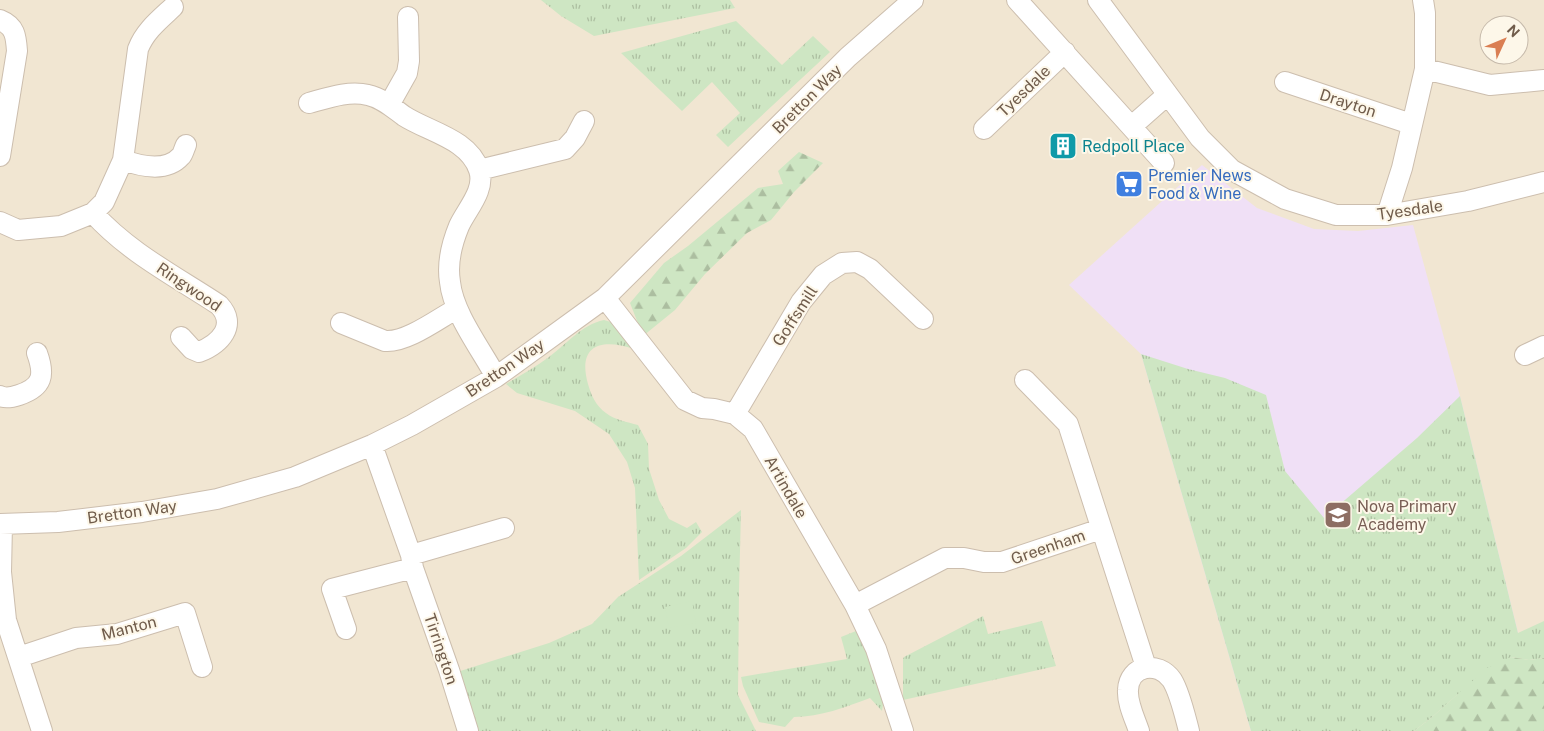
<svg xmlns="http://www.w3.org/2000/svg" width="1544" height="731" font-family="'Public Sans',sans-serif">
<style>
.residential{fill:#f1e6d2;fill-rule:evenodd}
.education{fill:#f0e0f6}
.grass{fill:url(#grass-tufts)}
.forest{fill:url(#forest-firs)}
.pitch{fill:#cee6c3}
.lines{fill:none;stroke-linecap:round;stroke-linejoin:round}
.minor-casing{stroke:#ccbeae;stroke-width:22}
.minor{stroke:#fff;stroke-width:20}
.labels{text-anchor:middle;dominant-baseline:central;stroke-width:4;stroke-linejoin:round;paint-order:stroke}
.street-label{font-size:16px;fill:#705c4b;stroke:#fdf7e9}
.culture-label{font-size:16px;fill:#0d838f;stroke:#fdf7e9;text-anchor:start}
.shop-label{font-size:16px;fill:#366cbe;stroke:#fdf7e9;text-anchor:start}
.education-label{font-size:16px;fill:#785e54;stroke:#fdf7e9;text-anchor:start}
</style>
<defs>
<pattern id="grass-tufts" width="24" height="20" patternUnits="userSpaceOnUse" patternTransform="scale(1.25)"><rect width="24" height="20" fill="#cee6c3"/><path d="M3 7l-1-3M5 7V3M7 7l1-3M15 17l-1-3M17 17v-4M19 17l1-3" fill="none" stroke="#acbea0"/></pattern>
<pattern id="forest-firs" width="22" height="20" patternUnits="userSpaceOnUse" patternTransform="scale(1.25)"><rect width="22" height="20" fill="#cee6c3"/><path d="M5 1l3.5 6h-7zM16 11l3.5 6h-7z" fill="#acbea0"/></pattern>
</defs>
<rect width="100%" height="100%" fill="#faf3e3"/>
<path class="residential" d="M0,0H1544V731H0ZM1489,25H1519V55H1489Z"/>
<path class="education" d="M1202,165L1257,208L1314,229L1358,231L1413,225L1460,396L1518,633L1251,731L1141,354L1069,285Z"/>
<path class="grass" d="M541,0H730L735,8L594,36L561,16Z
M736,21L782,65L813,36L830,52L728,147L716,135L740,113L712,82L682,111L621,53Z
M604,320L614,323L634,349C601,338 577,345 588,384C591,395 596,406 606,413C615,420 627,422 638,425L648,444L649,469L659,500L669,519L687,528L696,522L702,532L686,548L639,580L635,488L627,462L609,434L575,411L517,393L506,384C521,375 536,367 549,357C568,343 581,325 604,320Z
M1141,354L1188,369L1225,378L1266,395L1285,471L1324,518L1417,438L1460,396L1518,633L1544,621V658L1529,660L1511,657L1457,695L1431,718L1414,731H1251Z
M741,510L739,592L738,695L756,731H472L454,673L549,643L592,624L618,597L681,556Z
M983,616L988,634L1042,621L1056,666L903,700V659L904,657Z
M861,629L884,697L882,711L870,698C845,707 821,717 794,717L785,727L759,722L743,686L741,677L847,659L841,637Z"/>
<path class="forest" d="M799,152L823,163L794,192L771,220L747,233L705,274L675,310L643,336L630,303L664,263L688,246L758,188L783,184L778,171Z
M1511,657L1529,660L1544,658V731H1414L1431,718L1487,668Z"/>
<path class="pitch" d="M692,601L696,623L669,628L665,607Z"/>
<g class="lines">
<defs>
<path id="minor" d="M1017,0L1164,163
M1098,0L1200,138L1232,170L1285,199L1336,215H1387L1468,201L1544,182
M0,20C15,26 16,36 17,51L0,156
M1425,69L1490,85L1544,80
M1285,82L1411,124
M309,103C327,98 349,90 368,95C382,98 393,108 404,116C429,132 469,139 479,170C486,190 466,210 459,226C452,243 447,264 450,282C453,313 481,349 496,377
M389,105L407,73L409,61L408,17
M1132,126L1167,95
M984,129L1065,52
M123,160C140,166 166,173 181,156C183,154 184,149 186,145
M479,170L565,149L575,138L584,121
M93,213C128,252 175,276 219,305C238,325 220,344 199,352L192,349L181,337
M1387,215L1402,168L1425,69V13L1423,0
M0,222L18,230L61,226L93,213L104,202L123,160L138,49C145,31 159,20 173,7
M605,298L685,400L702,408L714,409L735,414L753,429L855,605L876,649L903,731
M341,323L385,341C406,343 438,319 456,309
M1525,355L1544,346
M1025,380L1068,424L1146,667
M0,396C6,399 13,397 19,395C43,387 45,375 37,353
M735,414L801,302L823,275L842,263L857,262L870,269L923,319
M372,445L411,555L413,568L449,670L468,731
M0,524L58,522L142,512L217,499L295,477L372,445L412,425L496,377L605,298L848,57L913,0
M2,524L1,572L6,620L42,731
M411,555L504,528
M855,605L945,558H964L984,562H1002L1101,529
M346,629L332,589L413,568
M19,657L76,638L117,634L185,613L202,667
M1139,731C1135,719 1127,703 1128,690C1129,665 1158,660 1172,680C1180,693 1185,716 1189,731"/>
</defs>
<use href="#minor" class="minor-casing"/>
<use href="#minor" class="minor"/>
</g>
<defs>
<symbol id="building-square" viewBox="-11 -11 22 22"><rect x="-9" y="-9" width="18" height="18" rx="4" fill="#0f9aa8" stroke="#fdf7e9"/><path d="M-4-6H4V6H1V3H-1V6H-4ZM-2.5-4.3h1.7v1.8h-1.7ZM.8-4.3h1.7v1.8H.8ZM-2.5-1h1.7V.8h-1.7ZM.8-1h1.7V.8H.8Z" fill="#fff"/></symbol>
<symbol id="supermarket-square" viewBox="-11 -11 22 22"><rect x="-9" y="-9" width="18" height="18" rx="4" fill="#3f7fe0" stroke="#fdf7e9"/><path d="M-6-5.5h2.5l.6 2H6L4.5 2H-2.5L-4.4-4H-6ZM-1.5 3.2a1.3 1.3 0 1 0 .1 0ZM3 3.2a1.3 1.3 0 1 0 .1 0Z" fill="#fff"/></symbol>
<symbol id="school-square" viewBox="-11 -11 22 22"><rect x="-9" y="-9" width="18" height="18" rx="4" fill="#8d6e63" stroke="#fdf7e9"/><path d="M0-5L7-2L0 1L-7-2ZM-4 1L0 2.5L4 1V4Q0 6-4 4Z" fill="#fff"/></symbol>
</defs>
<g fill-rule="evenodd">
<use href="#building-square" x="1047" y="130" width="32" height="32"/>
<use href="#supermarket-square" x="1113" y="168" width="32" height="32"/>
<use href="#school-square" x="1322" y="499" width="32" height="32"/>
</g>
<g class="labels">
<g class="street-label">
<text transform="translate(1024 91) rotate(-44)">Tyesdale</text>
<text transform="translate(807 99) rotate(-45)">Bretton Way</text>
<text transform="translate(1348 103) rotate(18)">Drayton</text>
<text transform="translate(1410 210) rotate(-8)">Tyesdale</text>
<text transform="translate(189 287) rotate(34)">Ringwood</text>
<text transform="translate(795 316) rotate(-57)">Goffsmill</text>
<text transform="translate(505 368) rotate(-34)">Bretton Way</text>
<text transform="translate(786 487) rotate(60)">Artindale</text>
<text transform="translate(132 512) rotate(-8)">Bretton Way</text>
<text transform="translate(1048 547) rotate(-19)">Greenham</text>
<text transform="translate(129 628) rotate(-14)">Manton</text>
<text transform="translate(441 649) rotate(71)">Tirrington</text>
</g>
<g class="culture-label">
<text x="1082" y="146">Redpoll Place</text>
</g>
<g class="shop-label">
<text x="1148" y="175">Premier News<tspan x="1148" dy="18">Food &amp; Wine</tspan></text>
</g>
<g class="education-label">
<text x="1357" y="506">Nova Primary<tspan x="1357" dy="18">Academy</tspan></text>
</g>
</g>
<g transform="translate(1504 40) rotate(46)"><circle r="24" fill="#fdf7e9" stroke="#c5b9aa"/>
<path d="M0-4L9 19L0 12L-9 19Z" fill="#da7e52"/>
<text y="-8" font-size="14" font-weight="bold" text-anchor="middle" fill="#705c4b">N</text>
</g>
</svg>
